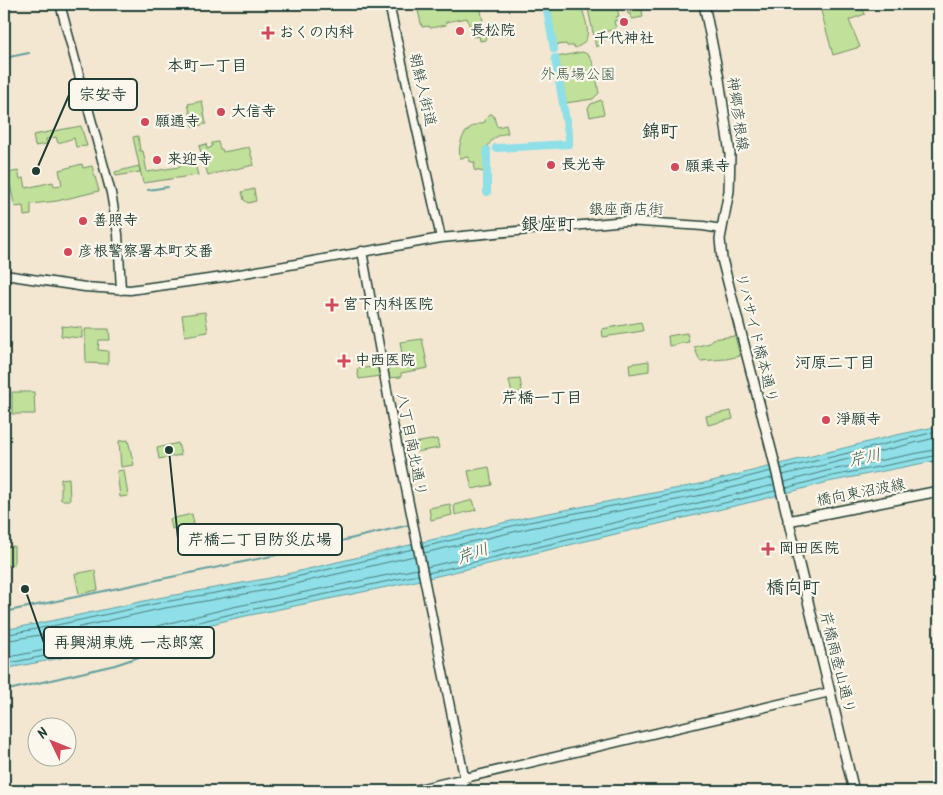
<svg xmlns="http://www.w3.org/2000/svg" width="943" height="795" font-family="Kalam,'Klee One',sans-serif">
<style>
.green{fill:#c1e099;stroke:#708e66}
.water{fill:#8edfe7;stroke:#629e9f}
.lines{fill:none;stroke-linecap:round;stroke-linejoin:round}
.shore{stroke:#4b7e7c;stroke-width:1}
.stream{stroke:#629e9f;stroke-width:2}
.canal{stroke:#8edfe7;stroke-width:8}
.tertiary-casing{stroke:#1f3d34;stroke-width:11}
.secondary-casing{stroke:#1f3d34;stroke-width:12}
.primary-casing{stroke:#1f3d34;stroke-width:14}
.tertiary{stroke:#fbf7ec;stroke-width:8}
.secondary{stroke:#fbf7ec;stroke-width:9}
.primary{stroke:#fbf7ec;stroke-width:10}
.poi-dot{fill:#d1495b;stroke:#fbf7ec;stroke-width:2}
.labels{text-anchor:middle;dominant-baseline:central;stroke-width:4.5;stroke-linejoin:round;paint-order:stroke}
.poi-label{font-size:15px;font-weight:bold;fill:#1f3d34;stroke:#fbf7ec;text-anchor:start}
.park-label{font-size:15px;fill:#3f5e48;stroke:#fbf7ec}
.street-label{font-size:15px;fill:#1f3d34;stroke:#fbf7ec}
.neighbourhood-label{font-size:16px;font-weight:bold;fill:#1f3d34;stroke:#fbf7ec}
.water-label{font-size:16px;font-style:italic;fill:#355d58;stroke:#fbf7ec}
.quarter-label{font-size:18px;font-weight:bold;fill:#1f3d34;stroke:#fbf7ec}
.leader{fill:none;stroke:#1f3d34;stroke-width:2}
.callout-dot{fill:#1f3d34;stroke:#fbf7ec;stroke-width:2}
.callout{fill:#fbf7ec;stroke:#1f3d34;stroke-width:2}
.callout-label{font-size:16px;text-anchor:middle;font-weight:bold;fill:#1f3d34}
</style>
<rect width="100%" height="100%" fill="#f3e7d1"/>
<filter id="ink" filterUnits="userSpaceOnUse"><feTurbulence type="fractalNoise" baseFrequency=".02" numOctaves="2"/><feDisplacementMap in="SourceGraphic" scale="10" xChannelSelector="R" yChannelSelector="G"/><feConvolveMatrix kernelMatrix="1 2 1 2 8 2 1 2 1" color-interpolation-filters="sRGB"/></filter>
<g filter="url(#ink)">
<path class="green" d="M425,4H480L486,40L480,41L479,36L473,37L467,18L446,22V25L430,28L429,26L422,27L417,7L424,6Z
M547,4H581C585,22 596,40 575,48L574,46H567L566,44L555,45Z
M587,4H616L619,16L616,17L617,20L614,21L616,29L603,32L605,40L598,41L599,46L596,47Z
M626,4H641L643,17L632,19L630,14H628Z
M820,4H860L865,14L849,20L860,47L833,55L821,11Z
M582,52C596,54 596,81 599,93L593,99L566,103L557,57Z
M601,100L604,114L590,117L588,108L591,104Z
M202,101L206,124L193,127L188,104Z
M490,114H492C496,118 494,123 498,127L506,125L508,133C485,137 485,153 484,172L474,170L475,163L469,161V157L460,158C458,147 461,135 470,128C473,125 480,124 485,122V119Z
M81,126L87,146L76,147L74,138L58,143L56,137L46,139L47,144L35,146L33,135Z
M138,136L140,151H143L147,172L179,167L181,163L194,160L198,175L143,183L133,137Z
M218,142L220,149H222L223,152L249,147L254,165L208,175L199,146L206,144L207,149L212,147V143Z
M82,164L83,168L92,166L99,191L57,201L31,204V215L24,216L23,206L15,207L10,185H7V182L4,183V174L18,171L20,179L24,178L26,188L53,182L54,186L62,185L59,170Z
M139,166L140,172L116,176L115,172Z
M254,189L256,201L248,203L244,200L242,192Z
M205,312L208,332L185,336L182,315Z
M641,322L643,331L603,337L602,329Z
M62,326L82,328V338L61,336Z
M85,329H109L110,340H99L98,350L108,351V364L86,363Z
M687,333L689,342L669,346L668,336Z
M735,336L740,356L726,359L700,361L694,347L710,343L712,339Z
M422,339L428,368L401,373V377L388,378L384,356L402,354L400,342Z
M649,361V371L630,374L629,364Z
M378,366L380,376L359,379L357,369Z
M520,379L522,391L512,394L509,380Z
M12,392H34L35,414H12Z
M731,411L733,419L708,425L706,416Z
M437,439L439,448L416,452L414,443Z
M128,440L134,465L121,467L119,441Z
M178,443L181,455L159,459L157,448Z
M489,467L492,485L472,489L468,471Z
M124,470L128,496L120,497L117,471Z
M69,478L70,500H61V479Z
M473,500L476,510L455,515L454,505Z
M450,504L452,515L431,520L429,508Z
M192,514L194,524L172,529L170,519Z
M14,546V565L4,566V547Z
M95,570L98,590L79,594L75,574Z"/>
<path class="water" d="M939,426V460L828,482L760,500L416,581L236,618L128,645L4,669V630L56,620L158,598L270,578L528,517L700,484L892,436Z"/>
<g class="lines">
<path class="shore" d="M782,469L939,431
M783,475L939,437
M785,482L826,471L939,449
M786,488L827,477L939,455
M423,547L529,522L701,489L771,471
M424,553L530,528L702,495L772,478
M427,567L774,485
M428,573L775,491
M4,635L57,625L159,603L271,583L413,549
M4,641L58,632L160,609L273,589L414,556
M4,658L126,634L233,607L417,569
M4,664L127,640L235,613L418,575"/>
<path class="stream" d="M4,58L29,53
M148,190L168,187
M4,612L324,545L409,525
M4,691L115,665L151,653"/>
<path class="canal" d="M546,4L554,49
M555,58L568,132
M496,148L569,144V135
M487,192V150"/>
<defs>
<path id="tertiary" d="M60,4L111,193L118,234L121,290
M389,4L441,238
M362,251L393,424L467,791
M5,275L85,287L130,290L223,277L441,238L626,221L703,226L722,229
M410,791L830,692"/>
<path id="secondary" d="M704,4L719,79L730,154L729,191L720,239L722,259L772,453L854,791
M788,521L939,491"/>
<path id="primary" d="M4,275V277"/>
</defs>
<use href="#tertiary" class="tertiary-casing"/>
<use href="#secondary" class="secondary-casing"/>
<use href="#primary" class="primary-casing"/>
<use href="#tertiary" class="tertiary"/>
<use href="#secondary" class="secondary"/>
<use href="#primary" class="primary"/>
</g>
</g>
<g class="poi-dot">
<circle cx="624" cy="22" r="5"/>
<circle cx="460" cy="31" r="5"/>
<path d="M265.5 25.5h5v5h5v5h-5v5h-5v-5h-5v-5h5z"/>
<circle cx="221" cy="112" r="5"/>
<circle cx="145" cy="122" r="5"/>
<circle cx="157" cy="160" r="5"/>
<circle cx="551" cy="165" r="5"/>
<circle cx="675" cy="167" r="5"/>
<circle cx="83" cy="221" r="5"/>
<circle cx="68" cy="252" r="5"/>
<path d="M329.5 297.5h5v5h5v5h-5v5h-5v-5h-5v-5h5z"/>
<path d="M341.5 353.5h5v5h5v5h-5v5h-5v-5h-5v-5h5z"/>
<circle cx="826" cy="420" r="5"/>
<path d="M765.5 541.5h5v5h5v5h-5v5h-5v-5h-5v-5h5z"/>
</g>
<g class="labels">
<g class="poi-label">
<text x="470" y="31">長松院</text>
<text x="279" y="33">おくの内科</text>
<text x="624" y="39" text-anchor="middle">千代神社</text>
<text x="231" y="112">大信寺</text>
<text x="155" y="122">願通寺</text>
<text x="167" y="160">来迎寺</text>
<text x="561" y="165">長光寺</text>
<text x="685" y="167">願乗寺</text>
<text x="93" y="221">善照寺</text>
<text x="78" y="252">彦根警察署本町交番</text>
<text x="343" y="305">宮下内科医院</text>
<text x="355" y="361">中西医院</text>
<text x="836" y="420">淨願寺</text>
<text x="779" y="549">岡田医院</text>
</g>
<g class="park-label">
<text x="578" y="75">外馬場公園</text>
</g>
<g class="street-label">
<text transform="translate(422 90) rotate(77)">朝鮮人街道</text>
<text transform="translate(737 114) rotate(82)">神郷彦根線</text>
<text x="626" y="210">銀座商店街</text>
<text transform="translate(756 338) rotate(76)">リバサイド橋本通り</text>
<text transform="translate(411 445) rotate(79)">八丁目南北通り</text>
<text transform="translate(861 493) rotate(-11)">橋向東沼波線</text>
<text transform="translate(837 663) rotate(76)">芹橋雨壺山通り</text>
</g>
<g class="neighbourhood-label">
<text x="207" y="66">本町一丁目</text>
<text x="835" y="363">河原二丁目</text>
<text x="542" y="398">芹橋一丁目</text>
</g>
<g class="water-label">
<text transform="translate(865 458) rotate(-12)">芹川</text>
<text transform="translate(473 554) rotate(-19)">芹川</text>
</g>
<g class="quarter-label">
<text x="660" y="132">錦町</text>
<text x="548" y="225">銀座町</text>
<text x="793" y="588">橋向町</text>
</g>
</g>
<path class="leader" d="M36 171L69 95M169 450L178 539M25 589L44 643"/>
<g class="callout-dot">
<circle cx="36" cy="171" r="5"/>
<circle cx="169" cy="450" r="5"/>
<circle cx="25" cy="589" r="5"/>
</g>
<g class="callout">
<rect x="69" y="79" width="68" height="31" rx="5"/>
<rect x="178" y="524" width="164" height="31" rx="5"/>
<rect x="44" y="627" width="170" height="31" rx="5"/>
</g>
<g class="callout-label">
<text x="103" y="100">宗安寺</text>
<text x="260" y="545">芹橋二丁目防災広場</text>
<text x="129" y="648">再興湖東焼 一志郎窯</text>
</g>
<rect width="943" height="795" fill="none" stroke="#fbf7ec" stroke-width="20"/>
<rect x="10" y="10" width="923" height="775" fill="none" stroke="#1f3d34" stroke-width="2" filter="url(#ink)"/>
<g transform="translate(52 742) rotate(313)"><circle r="24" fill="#fbf7ec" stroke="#a3ada2"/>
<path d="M0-4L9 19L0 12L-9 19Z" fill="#d1495b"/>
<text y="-8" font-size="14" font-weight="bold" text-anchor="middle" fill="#1f3d34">N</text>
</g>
</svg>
